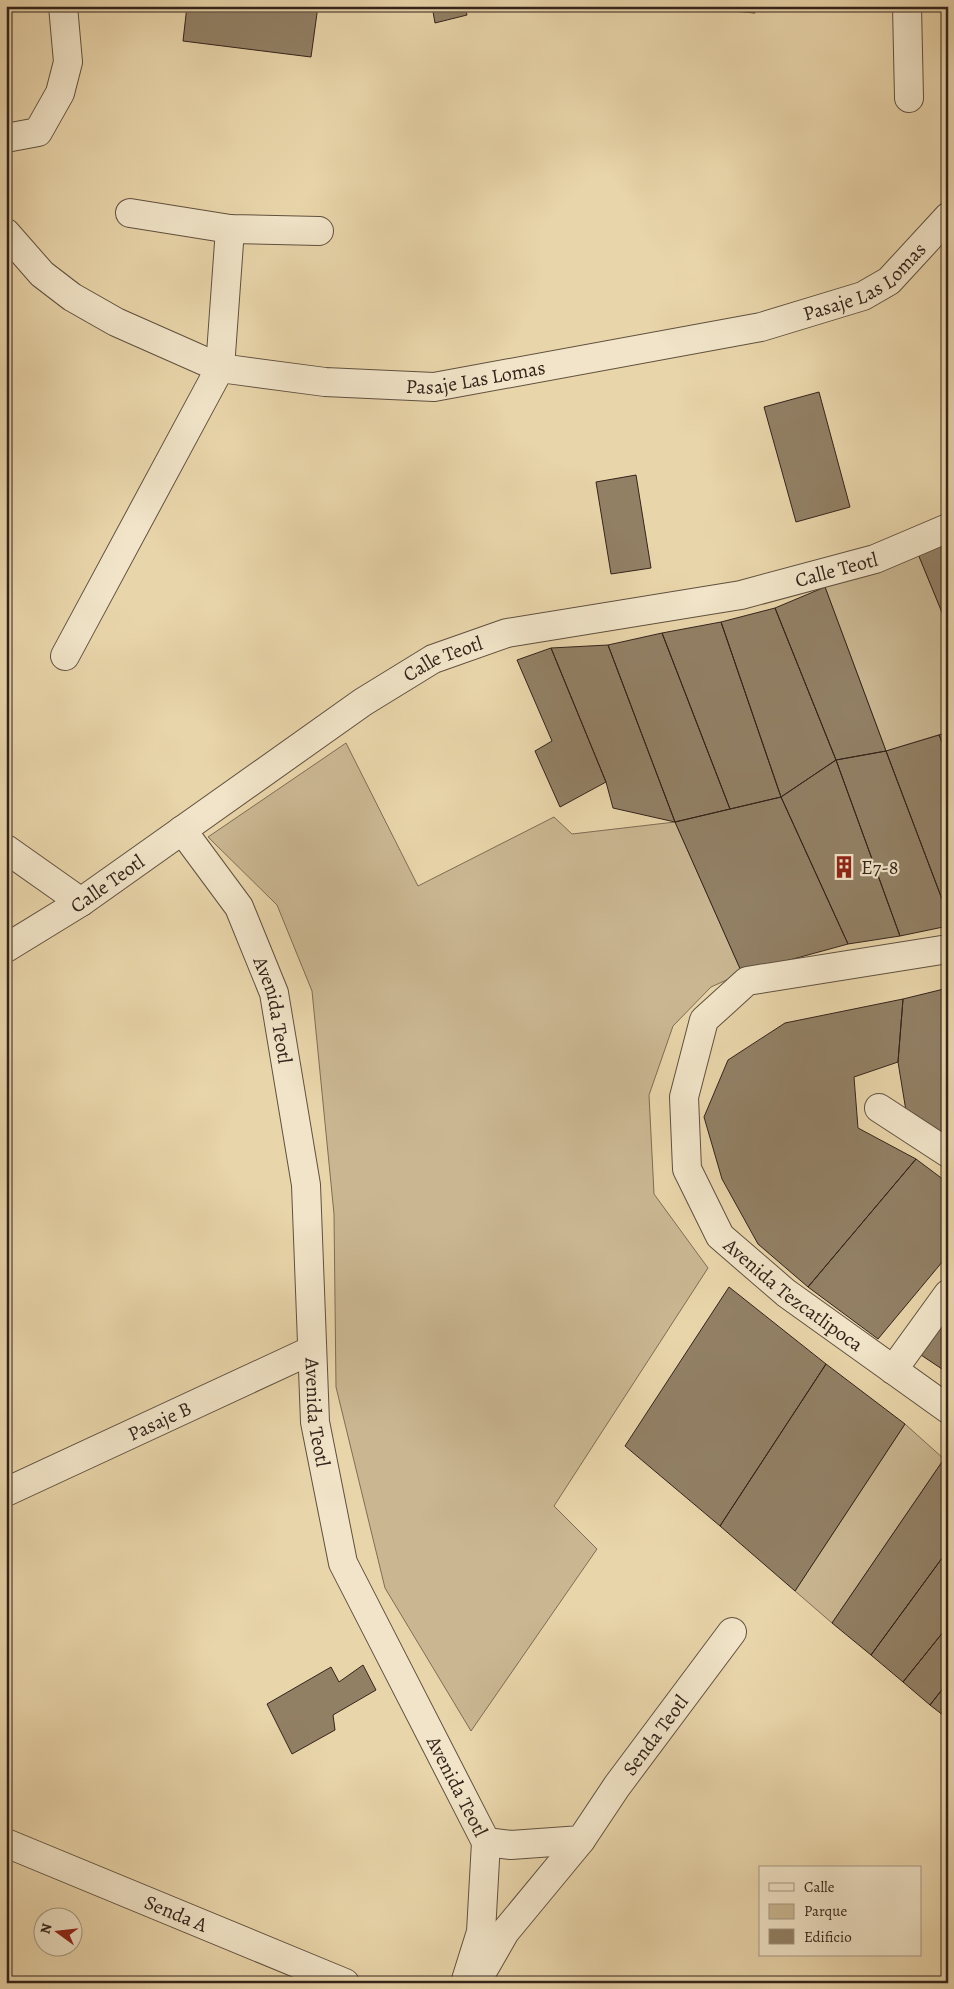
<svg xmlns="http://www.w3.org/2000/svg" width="954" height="1989" font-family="Alegreya,serif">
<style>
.green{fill:#cab792;stroke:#7e6d56}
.building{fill:#928065;stroke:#33231b}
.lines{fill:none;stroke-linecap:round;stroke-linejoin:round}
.minor-casing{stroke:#60503f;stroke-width:30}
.minor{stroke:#f1e4c8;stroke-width:28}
.labels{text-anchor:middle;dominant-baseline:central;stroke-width:4.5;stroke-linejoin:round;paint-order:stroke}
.street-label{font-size:20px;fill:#33231b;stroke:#f1e4c8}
.poi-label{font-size:20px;fill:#33231b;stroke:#f1e4c8;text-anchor:start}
</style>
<rect width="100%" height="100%" fill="#e9d5aa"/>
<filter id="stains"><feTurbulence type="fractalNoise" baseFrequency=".004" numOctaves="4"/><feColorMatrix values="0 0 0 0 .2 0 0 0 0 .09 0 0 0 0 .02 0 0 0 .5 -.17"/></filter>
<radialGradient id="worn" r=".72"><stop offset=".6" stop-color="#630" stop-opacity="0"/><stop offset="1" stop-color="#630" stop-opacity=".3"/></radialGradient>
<path class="green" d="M916,549L948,627V732L886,751L825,587Z
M346,743L418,886L554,817L572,834L675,822L742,973L711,987L673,1026L649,1095L654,1194L708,1268L554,1506L597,1549L471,1731L385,1588L336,1387L334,1214L312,991L277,905L208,837Z
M905,1424L944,1459L832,1623L795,1591Z"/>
<path class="building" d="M187,6H318L311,57L183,41Z
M432,6H465L467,15L435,23Z
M720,6H755V13L720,10Z
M819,392L850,507L796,522L764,407Z
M636,475L651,568L611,574L596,482Z
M948,536V627L916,549Z
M825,587L886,751L836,760L775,608Z
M775,608L836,760L781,797L721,622Z
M721,622L781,797L730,809L662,633Z
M662,633L730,809L675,822L608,645Z
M608,645L675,822L613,808L606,782L551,648Z
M551,648L606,782L560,807L535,751L552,741L517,660Z
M948,732V756L939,735Z
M939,735L948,756V915L886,751Z
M886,751L948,915V926L900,936L836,760Z
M836,760L900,936L848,944L781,797Z
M781,797L848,944L742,973L675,822Z
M948,988V1148L907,1117L898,1062L903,999Z
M903,999L898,1062L854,1077L858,1128L916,1159L808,1287L758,1244L722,1179L704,1117L728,1060L785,1023Z
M916,1159L948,1183V1255L878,1339L808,1287Z
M729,1287L826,1364L720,1526L625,1446Z
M948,1312V1373L918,1353Z
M826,1364L905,1424L795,1591L720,1526Z
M944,1459L948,1462V1550L871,1655L832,1623Z
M948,1550V1626L903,1682L871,1655Z
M948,1626V1682L930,1705L903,1682Z
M363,1665L376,1690L333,1715L335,1730L292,1754L267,1704L331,1667L339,1682Z
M948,1682V1719L930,1705Z"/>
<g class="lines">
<defs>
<g id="minor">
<path d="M907,6L909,98"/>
<path d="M6,138L38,132L60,93L68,62L63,6"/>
<path d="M130,213L230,229L319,231"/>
<path id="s1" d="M6,233L42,274L72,297L116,322L220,368L325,382L434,387L761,327L863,296L889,281L948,217"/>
<path d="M65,656L220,368L230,229"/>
<path id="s2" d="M182,830L239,907L274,993L306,1185L315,1422L343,1563L486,1842L481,1932L465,1983"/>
<path d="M6,849L81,902"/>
<path id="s3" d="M6,948L81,902L363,702L433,659L507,633L741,595L875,559L948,528"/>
<path id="s4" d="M948,949L747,981L704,1020L684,1097L687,1169L720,1236L786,1293L948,1409"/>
<path d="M879,1108L948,1153"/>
<path d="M893,1370L948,1294"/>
<path id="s5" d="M6,1492L312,1350"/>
<path id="s6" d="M486,1842L511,1845L581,1840L617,1786L732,1632"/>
<path id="s7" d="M6,1843L345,1983"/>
<path d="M478,1979L505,1932L581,1840"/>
</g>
</defs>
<use href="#minor" class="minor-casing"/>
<use href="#minor" class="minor"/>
</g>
<defs>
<symbol id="building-bare" viewBox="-9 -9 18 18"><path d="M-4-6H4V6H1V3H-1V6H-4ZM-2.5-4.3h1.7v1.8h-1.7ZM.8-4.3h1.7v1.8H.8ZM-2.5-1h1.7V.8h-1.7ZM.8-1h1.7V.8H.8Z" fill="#8f2418" stroke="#f1e4c8" stroke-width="2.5" paint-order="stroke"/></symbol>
</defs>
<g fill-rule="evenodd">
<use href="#building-bare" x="828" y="851" width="32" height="32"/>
</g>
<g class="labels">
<g class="street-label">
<text stroke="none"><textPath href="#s1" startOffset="919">Pasaje Las Lomas</textPath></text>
<text stroke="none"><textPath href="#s1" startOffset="514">Pasaje Las Lomas</textPath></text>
<text stroke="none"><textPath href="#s3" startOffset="930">Calle Teotl</textPath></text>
<text stroke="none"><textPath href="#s3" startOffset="525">Calle Teotl</textPath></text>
<text stroke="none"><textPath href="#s3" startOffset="120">Calle Teotl</textPath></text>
<text stroke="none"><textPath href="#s2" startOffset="205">Avenida Teotl</textPath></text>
<text stroke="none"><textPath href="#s4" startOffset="582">Avenida Tezcatlipoca</textPath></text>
<text stroke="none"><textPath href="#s2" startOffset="611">Avenida Teotl</textPath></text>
<text stroke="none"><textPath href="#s5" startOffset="169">Pasaje B</textPath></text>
<text stroke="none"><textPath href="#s6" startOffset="224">Senda Teotl</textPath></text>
<text stroke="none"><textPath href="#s2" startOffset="1015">Avenida Teotl</textPath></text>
<text stroke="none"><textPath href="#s7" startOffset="184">Senda A</textPath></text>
</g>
<g class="poi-label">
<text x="861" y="867">E7-8</text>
</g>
</g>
<rect width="954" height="1989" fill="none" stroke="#e9d5aa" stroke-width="25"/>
<rect x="8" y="8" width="939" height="1974" fill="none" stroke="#33231b" stroke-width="2.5"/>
<rect x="12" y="12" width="929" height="1964" fill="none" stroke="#33231b"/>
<rect x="759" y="1866" width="162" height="90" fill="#f1e4c8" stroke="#a59783"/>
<rect x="769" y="1883" width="25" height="8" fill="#f1e4c8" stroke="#a59783"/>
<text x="804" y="1892" font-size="15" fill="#33231b">Calle</text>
<rect x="769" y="1904" width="25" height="15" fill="#cab792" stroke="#a59783"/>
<text x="804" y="1916" font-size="15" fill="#33231b">Parque</text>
<rect x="769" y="1929" width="25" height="15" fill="#928065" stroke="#a59783"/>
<text x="804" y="1942" font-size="15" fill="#33231b">Edificio</text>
<g transform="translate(58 1932) rotate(285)"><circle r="24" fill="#f1e4c8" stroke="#a59783"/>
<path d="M0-4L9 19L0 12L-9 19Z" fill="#8f2418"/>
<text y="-8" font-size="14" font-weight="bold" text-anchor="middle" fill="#33231b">N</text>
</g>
<rect width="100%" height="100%" filter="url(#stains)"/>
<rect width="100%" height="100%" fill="url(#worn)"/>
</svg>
